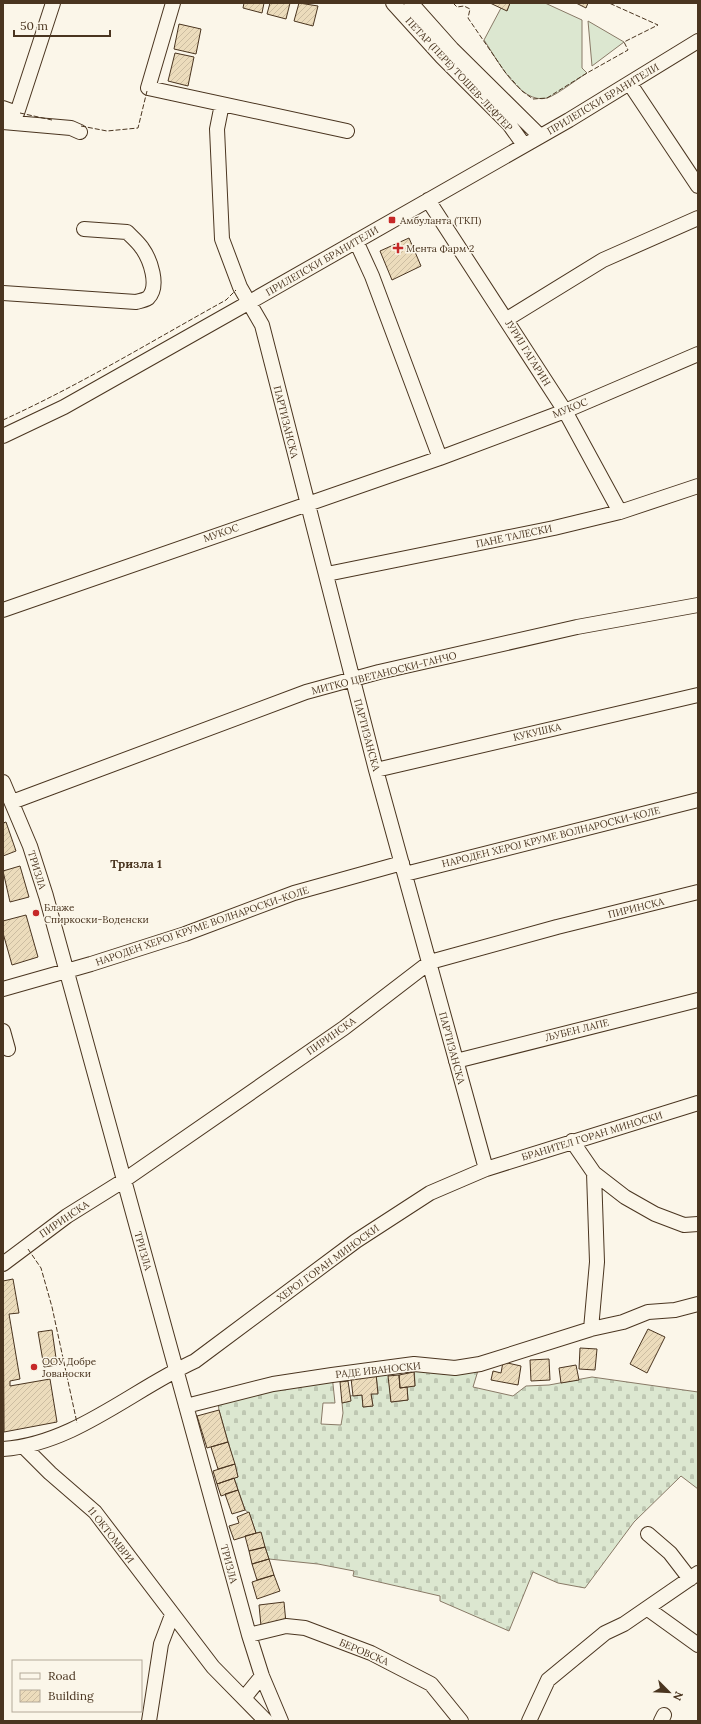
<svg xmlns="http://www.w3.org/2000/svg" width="701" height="1724" font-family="Lora,serif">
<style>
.cemetery{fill:url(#cemetery-stones);stroke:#887966}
.pitch{fill:#dce7d0;stroke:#887966}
.building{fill:url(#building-hatch);stroke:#4a3520}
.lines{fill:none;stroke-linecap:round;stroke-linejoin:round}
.minor-casing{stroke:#4a3520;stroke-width:16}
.minor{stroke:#fbf6e9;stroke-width:14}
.fence{stroke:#4a3520;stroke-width:1;stroke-dasharray:5 2;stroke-linecap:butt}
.poi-dot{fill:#c62828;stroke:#fbf6e9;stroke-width:1.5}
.labels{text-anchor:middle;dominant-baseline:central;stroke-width:3;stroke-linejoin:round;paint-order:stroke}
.street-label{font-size:10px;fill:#4a3520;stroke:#fbf6e9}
.poi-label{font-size:10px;fill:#4a3520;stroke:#fbf6e9;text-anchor:start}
.quarter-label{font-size:12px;font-weight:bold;fill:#4a3520;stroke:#fbf6e9}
</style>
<defs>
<pattern id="cemetery-stones" width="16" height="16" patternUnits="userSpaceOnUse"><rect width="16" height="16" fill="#dce7d0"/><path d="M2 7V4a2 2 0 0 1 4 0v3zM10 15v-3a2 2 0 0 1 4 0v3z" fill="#bec7b2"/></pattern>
<pattern id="building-hatch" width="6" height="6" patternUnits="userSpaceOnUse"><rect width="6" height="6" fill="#ecdcbc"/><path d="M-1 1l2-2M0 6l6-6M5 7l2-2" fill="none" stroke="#ccbda1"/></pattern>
</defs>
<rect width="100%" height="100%" fill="#fbf6e9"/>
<path class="cemetery" d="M414,1364H480L473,1387L513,1396L526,1386L549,1385L592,1377L698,1392V1489L681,1476L634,1522L585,1588L558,1583L533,1572L509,1631L440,1601V1596L353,1576L354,1571L318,1564L269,1559L260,1532L256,1533L249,1513L245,1510L234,1478L238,1477L219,1410L217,1397L332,1375L335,1403H323L321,1424L341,1425L343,1413L342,1403L350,1401L349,1396L362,1395L363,1407L373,1406L371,1394L378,1393L376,1374L388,1368L391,1402L408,1400L407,1387L415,1386Z"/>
<path class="pitch" d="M510,3H545L582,20V68L587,73C577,79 557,95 547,98C520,105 497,59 484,40L501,8L507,10Z
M588,21L624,42L592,66Z"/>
<path class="building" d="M244,3H264L262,13L243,8Z
M270,3H290L286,19L267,14Z
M299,3L318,6L313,26L294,21Z
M490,3H510L507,11Z
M576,3H588L586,8Z
M179,24L201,29L196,54L174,49Z
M175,53L194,57L188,86L168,81Z
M409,238L421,266L392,280L380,251Z
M6,822L16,851L3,856V823Z
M20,866L29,897L10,902L3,871Z
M26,915L38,957L12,965L3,933V921Z
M13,1279L19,1313L9,1314L20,1379L10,1381V1386L50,1379L57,1422L4,1432L3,1281Z
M648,1329L665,1337L647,1373L630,1364Z
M52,1330L57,1365L44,1367L38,1332Z
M580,1348L597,1349L595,1370L579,1369Z
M549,1359L550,1380L531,1381L530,1360Z
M503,1362L521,1366L518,1385L491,1380L493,1371L501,1373Z
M576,1365L579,1380L561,1383L559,1368Z
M414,1372L415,1386L400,1388L399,1375Z
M376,1374L378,1394H371L373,1406L363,1407L362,1395L353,1396L351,1378Z
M399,1375L400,1388L407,1387L408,1400L391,1402L388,1376Z
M348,1381L351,1401L342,1403L340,1382Z
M219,1410L228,1442L207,1448L197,1416Z
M228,1442L235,1464L218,1469L211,1447Z
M235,1464L238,1477L217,1484L213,1471Z
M234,1478L238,1490L221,1496L217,1484Z
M238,1490L245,1510L232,1514L225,1494Z
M249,1512L256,1533L234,1540L229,1526L239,1523L237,1517Z
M261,1532L265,1547L249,1551L245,1536Z
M265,1547L269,1559L252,1564L249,1551Z
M269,1559L274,1575L257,1580L252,1564Z
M274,1575L280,1591L257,1599L252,1582Z
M284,1602L286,1623L261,1626L259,1605Z"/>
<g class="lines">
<defs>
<path id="minor" d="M173,3L148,88L347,131
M393,3L442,57L509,124L524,145
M411,3L452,49L540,136
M630,84L698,186
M222,104L217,129L222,239L240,287L262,325L376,770L486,1169
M3,108L17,113L53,3
M3,122L71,128L80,132
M428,200L565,411L620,512
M356,241L372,276L440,458
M3,293L136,302C140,301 145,300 148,298C160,286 150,259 142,248C138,242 132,237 127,232L84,229
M507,319L603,260L698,218
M3,436L64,407L248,303L569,120L698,41
M327,574L554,528L620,512L698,486
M3,610L440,458L565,411L698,354
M376,770L698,695
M3,782L30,846L46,896L249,1635L262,1676L281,1721
M12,802L306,692L379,672L577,627L698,605
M405,874L698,800
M3,989L91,964L185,934L294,893L402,863
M3,1031L8,1049
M456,1061L698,1000
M572,1141L594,1173L625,1197L655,1214L684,1225L698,1224
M3,1264L67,1216L123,1181L344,1028L430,962L557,927L698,892
M591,1329L597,1262L594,1173
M186,1406L273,1384L332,1375L414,1364L455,1368L480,1364L591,1329L623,1322L648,1312L675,1310L698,1304
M24,1447L50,1473L95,1512L213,1667L266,1721
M3,1449C74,1444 132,1390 195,1361L356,1241L430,1193L486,1169L698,1103
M648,1534L670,1553L690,1579
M648,1609L698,1645
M249,1635L286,1626L305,1628L371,1653L431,1684L461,1721
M244,1698L262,1676
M149,1721L161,1644L172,1615
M529,1721L548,1680L605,1633L624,1624L698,1573
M661,1721L664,1715"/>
</defs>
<use href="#minor" class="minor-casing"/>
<use href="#minor" class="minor"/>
<path class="fence" d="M453,3L457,7L464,6L470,9L468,18L505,72L522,91L533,99L547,98L587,73L628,50L624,42L658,25L609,3
M20,113L52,120
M81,126L107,131L138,128L147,91
M3,420C80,385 152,341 226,300L236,290
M28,1249L41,1268L52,1307L77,1423"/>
</g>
<g class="poi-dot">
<rect x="388" y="216" width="8" height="8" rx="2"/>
<path d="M396 242h4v4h4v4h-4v4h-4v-4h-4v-4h4z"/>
<circle cx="36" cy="913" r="4"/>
<circle cx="34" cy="1367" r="4"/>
</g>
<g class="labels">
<g class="street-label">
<text transform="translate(459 74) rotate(47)">ПЕТАР (ПЕРЕ) ТОШЕВ-ЛЕФТЕР</text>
<text transform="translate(603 99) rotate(-31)">ПРИЛЕПСКИ БРАНИТЕЛИ</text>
<text transform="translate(322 261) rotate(-30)">ПРИЛЕПСКИ БРАНИТЕЛИ</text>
<text transform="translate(528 353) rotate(58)">ЈУРИЈ ГАГАРИН</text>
<text transform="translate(570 408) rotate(-22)">МУКОС</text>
<text transform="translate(286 422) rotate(76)">ПАРТИЗАНСКА</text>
<text transform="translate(221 533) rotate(-19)">МУКОС</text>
<text transform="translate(514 536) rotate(-12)">ПАНЕ ТАЛЕСКИ</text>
<text transform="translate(384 673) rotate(-14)">МИТКО ЦВЕТАНОСКИ-ГАНЧО</text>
<text transform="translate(537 732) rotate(-13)">КУКУШКА</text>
<text transform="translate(367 735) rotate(75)">ПАРТИЗАНСКА</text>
<text transform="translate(551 837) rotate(-14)">НАРОДЕН ХЕРОЈ КРУМЕ ВОЛНАРОСКИ-КОЛЕ</text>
<text transform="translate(37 870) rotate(73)">ТРИЗЛА</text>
<text transform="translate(636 908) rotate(-14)">ПИРИНСКА</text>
<text transform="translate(202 926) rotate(-19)">НАРОДЕН ХЕРОЈ КРУМЕ ВОЛНАРОСКИ-КОЛЕ</text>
<text transform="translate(577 1030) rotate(-14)">ЉУБЕН ЛАПЕ</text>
<text transform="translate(331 1036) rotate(-35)">ПИРИНСКА</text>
<text transform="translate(452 1048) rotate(75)">ПАРТИЗАНСКА</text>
<text transform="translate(592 1136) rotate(-17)">БРАНИТЕЛ ГОРАН МИНОСКИ</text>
<text transform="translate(64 1219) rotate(-34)">ПИРИНСКА</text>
<text transform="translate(143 1251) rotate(74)">ТРИЗЛА</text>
<text transform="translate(328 1263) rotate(-36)">ХЕРОЈ ГОРАН МИНОСКИ</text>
<text transform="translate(378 1370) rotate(-6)">РАДЕ ИВАНОСКИ</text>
<text transform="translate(111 1535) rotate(52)">11 ОКТОМВРИ</text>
<text transform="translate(229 1564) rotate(75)">ТРИЗЛА</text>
<text transform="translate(364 1652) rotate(23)">БЕРОВСКА</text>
</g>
<g class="poi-label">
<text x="400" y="220">Амбуланта (ТКП)</text>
<text x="406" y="248">Мента Фарм 2</text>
<text x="44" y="907">Блаже<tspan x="44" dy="12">Спиркоски-Воденски</tspan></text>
<text x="42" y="1361">ООУ Добре<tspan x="42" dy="12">Јованоски</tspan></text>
</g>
<g class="quarter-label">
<text x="136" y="863">Тризла 1</text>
</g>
</g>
<rect width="701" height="1724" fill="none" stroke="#4a3520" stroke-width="8"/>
<rect x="12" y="1660" width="130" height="52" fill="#fbf6e9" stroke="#b4a999"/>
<rect x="20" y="1673" width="20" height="6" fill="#fbf6e9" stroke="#b4a999"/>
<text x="48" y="1680" font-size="12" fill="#4a3520">Road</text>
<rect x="20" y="1690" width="20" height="12" fill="url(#building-hatch)" stroke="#b4a999"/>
<text x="48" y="1700" font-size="12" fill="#4a3520">Building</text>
<g transform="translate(669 1692) rotate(114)" stroke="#fbf6e9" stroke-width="3" paint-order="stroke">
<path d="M0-3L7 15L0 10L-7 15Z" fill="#4a3520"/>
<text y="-6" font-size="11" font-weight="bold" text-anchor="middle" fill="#4a3520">N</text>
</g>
<path d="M14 30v6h96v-6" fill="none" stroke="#4a3520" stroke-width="2"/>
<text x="20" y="30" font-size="12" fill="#4a3520" stroke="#fbf6e9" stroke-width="3" paint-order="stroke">50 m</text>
</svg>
